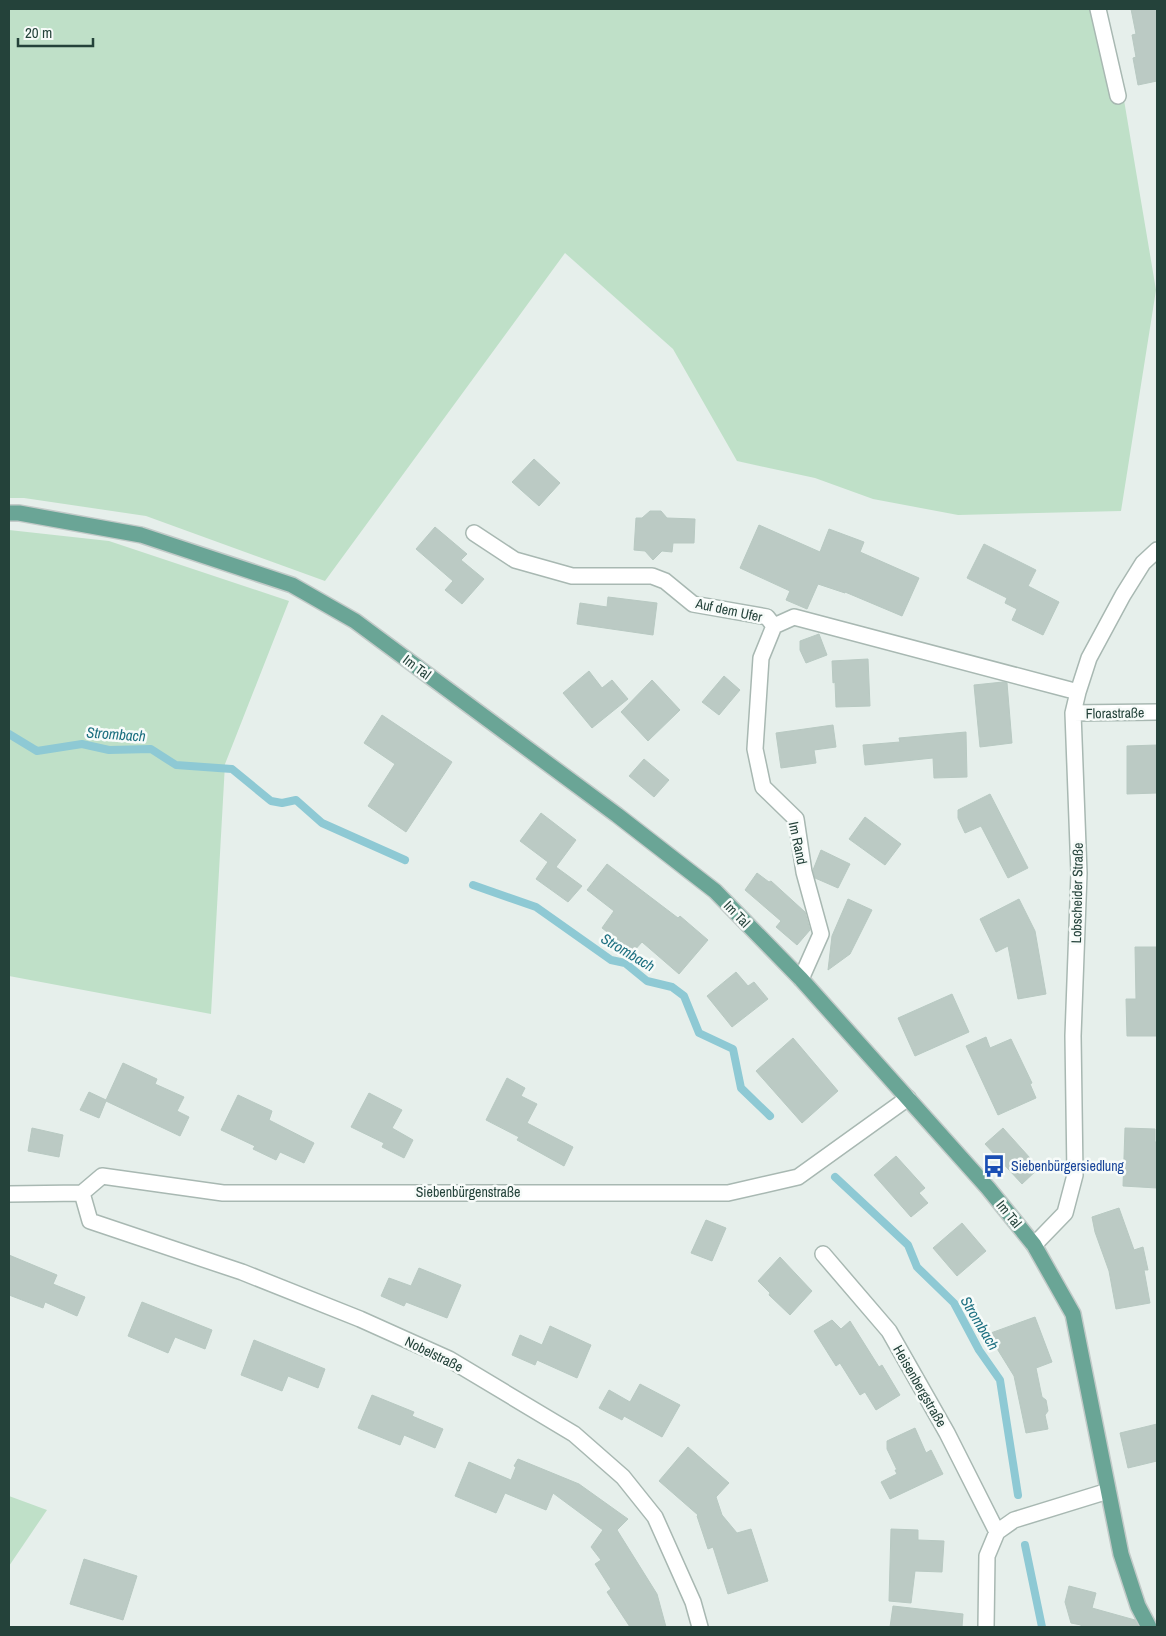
<svg xmlns="http://www.w3.org/2000/svg" width="1166" height="1636" font-family="'Archivo Narrow',sans-serif">
<style>
.green{fill:#bfe0c8}
.lines{fill:none;stroke-linecap:round;stroke-linejoin:round}
.stream{stroke:#8ec9d4;stroke-width:8}
.building{fill:#bbcac4;stroke:#b8c9c2}
.minor-casing{stroke:#a8b8b2;stroke-width:18}
.major-casing{stroke:#c2cac8;stroke-width:18}
.minor{stroke:#fff;stroke-width:15}
.major{stroke:#6aa596;stroke-width:15}
.labels{text-anchor:middle;dominant-baseline:central;stroke-width:5;stroke-linejoin:round;paint-order:stroke}
.street-label{font-size:14px;fill:#24423a;stroke:#f7fbf9}
.transit-label{font-size:14px;fill:#164399;stroke:#f7fbf9;text-anchor:start}
.water-label{font-size:15px;font-style:italic;fill:#1c6f80;stroke:#f7fbf9}
</style>
<rect width="100%" height="100%" fill="#e6efeb"/>
<path class="green" d="M9,9H1091L1113,101L1124,100L1156,290L1121,511L958,515L873,499L815,478L737,461L673,349L565,253L325,581L146,516L24,498H9Z
M9,530L109,541L289,601L225,764L211,1014L9,976Z
M9,1496L47,1510L9,1566Z"/>
<g class="lines">
<path class="stream" d="M9,734L37,751L82,744L109,750L151,749L176,765L232,769L271,801L282,803L296,800L322,823L405,860
M473,885L536,907L611,960L625,963L647,981L672,987L684,996L699,1033L733,1049L741,1088L770,1116
M835,1177L908,1245L917,1267L954,1303L979,1350L1000,1380L1018,1495
M1025,1545L1042,1627"/>
</g>
<path class="building" d="M1131,9H1157V81L1138,85L1133,58L1136,57L1132,35L1136,34Z
M534,459L560,483L539,506L512,482Z
M650,511H661L667,518L695,519L694,543H673L672,552L662,551L653,560L645,551L634,550L636,518H642Z
M759,525L820,552L829,529L864,542L860,552L919,578L902,616L845,592V593L818,584L807,609L786,600L790,591L740,568Z
M435,527L467,554L461,560L484,579L462,604L445,590L453,581L416,549Z
M984,544L1036,570L1028,586L1059,602L1043,635L1012,620L1017,609L1005,603L1007,598L967,578Z
M608,597L657,603L653,635L577,624L580,603L607,607Z
M819,634L827,655L806,663L800,650V641Z
M868,659L870,706L836,707L835,682L833,683L832,661Z
M589,671L602,688L612,680L628,699L592,728L563,693Z
M724,676L740,690L719,715L702,702Z
M652,680L680,710L648,741L621,712Z
M1003,682L1007,683L1012,743L980,747L974,685Z
M382,715L452,762L406,832L368,806L395,764L364,743Z
M833,725L836,747L814,750L816,763L781,768L776,733Z
M966,732L967,777L934,778L933,758L865,765L863,745L900,742L899,738Z
M1157,745V793L1127,794V746Z
M644,759L669,780L654,797L629,776Z
M990,794L1028,868L1008,878L981,826L965,833L958,818V810Z
M541,813L576,840L556,867L582,886L568,902L536,879L548,862L520,841Z
M865,817L901,844L885,865L849,839Z
M821,850L850,864L838,888L815,878L813,870Z
M607,864L678,918L680,916L708,940L679,974L642,942L633,952L602,928L614,911L587,890Z
M757,873L769,882L771,881L805,912L810,930L797,945L776,927L781,921L745,890Z
M848,899L872,910L850,954L828,970L832,936Z
M1019,899L1035,931L1046,994L1018,999L1008,946L996,952L980,919Z
M1135,947H1157V1036H1127L1126,999H1136Z
M736,972L748,986L754,982L768,999L732,1027L707,996Z
M952,994L969,1032L915,1056L898,1018Z
M986,1037L990,1048L1011,1039L1032,1083L1030,1084L1036,1098L998,1115L966,1046Z
M793,1038L838,1091L802,1123L756,1071Z
M123,1063L157,1079L155,1084L184,1097L177,1111L189,1117L180,1136L106,1101L99,1118L80,1110L89,1092L106,1100Z
M507,1078L525,1088L521,1096L537,1104L527,1123L573,1147L564,1166L517,1140L519,1137L486,1120Z
M369,1093L402,1110L392,1128L413,1140L404,1158L382,1147L384,1143L351,1127Z
M238,1095L272,1111L269,1120L314,1143L304,1163L280,1152L276,1160L253,1149L255,1146L221,1130Z
M32,1128L63,1135L59,1157L28,1151Z
M1003,1128L1039,1168L1022,1184L985,1144Z
M1125,1128L1155,1129V1142H1157V1188L1123,1186Z
M896,1156L925,1188L919,1193L928,1203L911,1217L874,1175Z
M1119,1208L1134,1250L1143,1247L1148,1270H1144L1150,1303L1116,1309L1109,1271L1095,1232L1092,1217Z
M706,1220L726,1228L712,1261L691,1253Z
M962,1223L986,1251L957,1276L933,1248Z
M9,1255L57,1275L53,1284L85,1297L77,1316L45,1302L43,1308L9,1295Z
M780,1257L812,1291L790,1315L769,1295L770,1293L758,1281Z
M419,1268L461,1285L447,1318L406,1302L404,1306L381,1296L389,1278L411,1286Z
M142,1302L212,1330L205,1349L175,1337L168,1353L128,1336Z
M1035,1317L1052,1362L1036,1368L1042,1397L1046,1400L1048,1411L1045,1415L1048,1429L1026,1433L1014,1376L988,1334Z
M832,1320L841,1329L850,1321L879,1367L882,1365L900,1395L876,1410L865,1392L860,1395L840,1363L836,1366L814,1331Z
M550,1326L591,1345L577,1378L537,1360L535,1365L512,1355L520,1335L542,1345Z
M254,1340L325,1369L318,1388L288,1376L282,1391L241,1375Z
M640,1384L680,1405L662,1437L624,1416L622,1420L599,1408L609,1390L630,1402Z
M372,1395L414,1412L412,1416L443,1429L435,1448L404,1435L400,1445L358,1428Z
M1157,1424V1461L1128,1468L1120,1433Z
M915,1428L926,1453L931,1450L943,1474L890,1499L881,1482L897,1474L895,1470H897L887,1449V1441Z
M688,1447L729,1483L716,1497L722,1515L737,1533L751,1529L768,1581L728,1594L713,1547L708,1549L697,1516L698,1515L659,1481Z
M518,1459L579,1484L628,1519L617,1530L657,1594L666,1627H630L607,1592L611,1589L595,1564L601,1560L591,1547L603,1530L553,1493L546,1510L505,1493L496,1513L455,1496L469,1462L511,1480L516,1467L514,1466Z
M891,1529L918,1530V1540L944,1541L942,1572L915,1571L911,1603L889,1601Z
M84,1559L137,1576L123,1620L70,1604Z
M1069,1586L1096,1593L1092,1608L1135,1620L1139,1627H1081V1625L1071,1623L1065,1602Z
M893,1606L963,1614L962,1627H890Z"/>
<g class="lines">
<defs>
<path id="minor" d="M1098,9L1118,96
M474,533L515,560L572,576H652L665,581L693,604L767,617L774,626L794,617L1078,692
M774,626L761,658L755,749L763,787L796,819L804,872L821,934L801,979
M1073,713L1157,712
M82,1193L90,1221L242,1272L360,1319L449,1359L574,1434L623,1477L655,1517L693,1602L700,1627
M9,1194L82,1193L102,1176L223,1193H728L798,1177L908,1098
M1034,1245L1065,1213L1075,1175L1073,1036L1079,873L1073,713L1078,692L1089,658L1123,595L1143,563L1157,550
M823,1254L889,1331L947,1433L997,1532L1014,1520L1108,1491
M986,1627L987,1556L997,1532"/>
<path id="major" d="M9,513H19L141,535L292,585L355,621L617,815L715,891L801,979L988,1188L1034,1245L1073,1314L1121,1554L1138,1606L1149,1627"/>
</defs>
<use href="#minor" class="minor-casing"/>
<use href="#major" class="major-casing"/>
<use href="#minor" class="minor"/>
<use href="#major" class="major"/>
</g>
<defs>
<symbol id="bus-bare" viewBox="-9 -9 18 18"><path d="M-5-6H5V4H4V6H2V4H-2V6H-4V4H-5ZM-3.5-4V0h7V-4ZM-3.5 1.2v1.5H-2V1.2ZM2 1.2v1.5H3.5V1.2Z" fill="#1a4fb4" stroke="#f7fbf9" stroke-width="2.5" paint-order="stroke"/></symbol>
</defs>
<g fill-rule="evenodd">
<use href="#bus-bare" x="978" y="1150" width="32" height="32"/>
</g>
<g class="labels">
<g class="street-label">
<text transform="translate(729 610) rotate(12)">Auf dem Ufer</text>
<text transform="translate(417 667) rotate(37)">Im Tal</text>
<text transform="translate(1115 713) rotate(-1)">Florastraße</text>
<text transform="translate(798 843) rotate(78)">Im Rand</text>
<text transform="translate(1077 893) rotate(-89)">Lobscheider Straße</text>
<text transform="translate(737 914) rotate(46)">Im Tal</text>
<text x="468" y="1192">Siebenbürgenstraße</text>
<text transform="translate(1009 1214) rotate(51)">Im Tal</text>
<text transform="translate(434 1354) rotate(26)">Nobelstraße</text>
<text transform="translate(920 1386) rotate(60)">Heisenbergstraße</text>
</g>
<g class="transit-label">
<text x="1011" y="1166">Siebenbürgersiedlung</text>
</g>
<g class="water-label">
<text transform="translate(116 734) rotate(4)">Strombach</text>
<text transform="translate(628 952) rotate(31)">Strombach</text>
<text transform="translate(980 1323) rotate(59)">Strombach</text>
</g>
</g>
<rect width="1166" height="1636" fill="none" stroke="#24423a" stroke-width="20"/>
<path d="M18 38v8h75v-8" fill="none" stroke="#24423a" stroke-width="2.5"/>
<text x="25" y="38" font-size="15" fill="#24423a" stroke="#f7fbf9" stroke-width="4" paint-order="stroke">20 m</text>
</svg>
